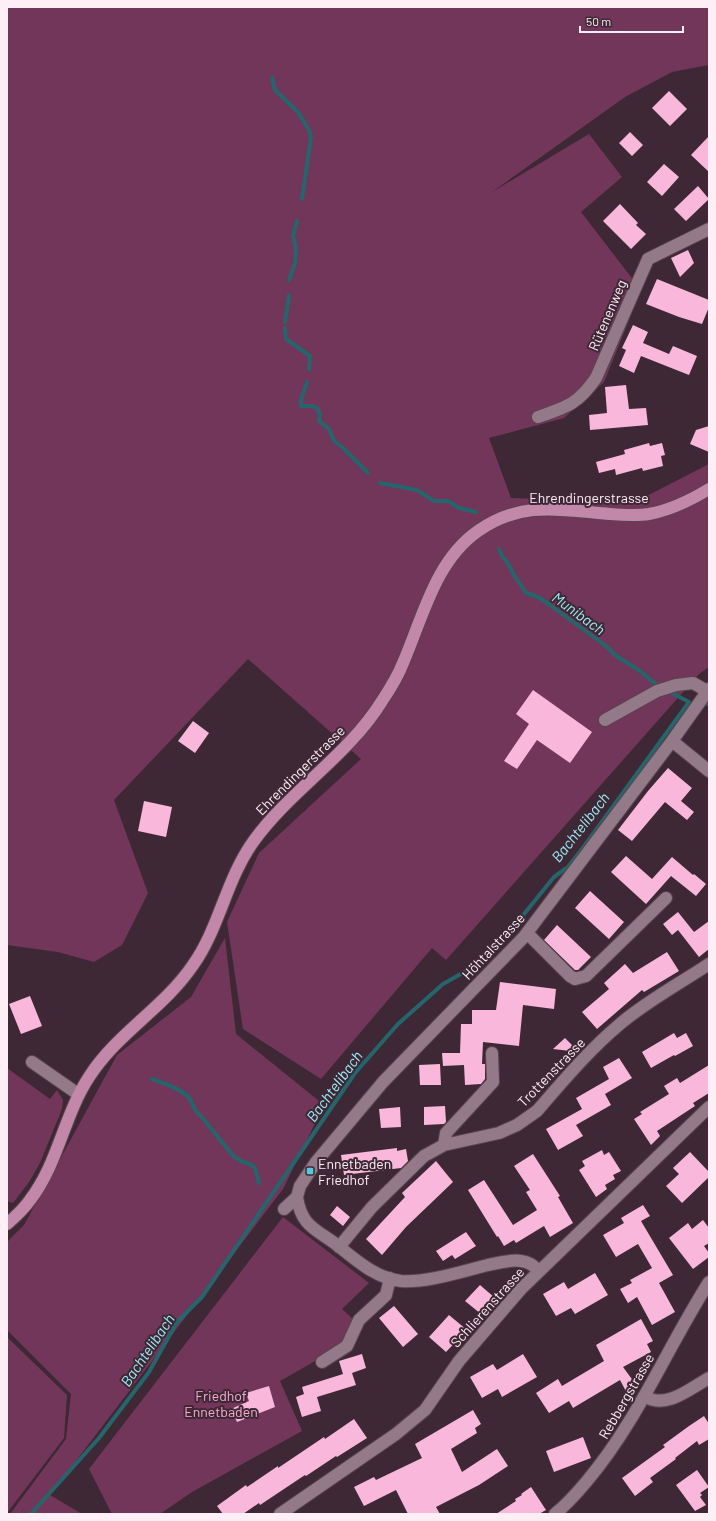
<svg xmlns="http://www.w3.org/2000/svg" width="716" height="1521" font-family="Barlow,sans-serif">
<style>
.green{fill:#72365a}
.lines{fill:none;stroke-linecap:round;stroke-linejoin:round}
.stream{stroke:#25656c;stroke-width:4}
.building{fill:#f8b7db}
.minor-casing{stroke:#594550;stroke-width:14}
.major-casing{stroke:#594550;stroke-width:14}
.minor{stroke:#947988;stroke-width:12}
.major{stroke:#c387a9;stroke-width:12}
.poi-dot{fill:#52cbd8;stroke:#3f2835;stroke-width:1.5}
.labels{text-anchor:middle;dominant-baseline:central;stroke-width:4;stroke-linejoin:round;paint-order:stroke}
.street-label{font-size:14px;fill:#feeef6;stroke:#3f2835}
.poi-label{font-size:14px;fill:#feeef6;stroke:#3f2835;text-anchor:start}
.park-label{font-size:14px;fill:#fbaad7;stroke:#3f2835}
.water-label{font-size:15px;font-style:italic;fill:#9aeef8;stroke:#3f2835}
</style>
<rect width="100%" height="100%" fill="#3f2835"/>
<path class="green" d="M7,7H709V65L672,72L625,97L492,192L589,134L622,177L581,212L641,290L604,382L564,418L489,438L511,498L635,502L709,464V667L699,674L446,960L432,948L321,1079L243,1029L227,922L259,853L361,759L248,659L114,800L148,893L122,945L94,962L58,952L7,945Z
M225,938L236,1034L324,1105L283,1189L50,1495L82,1514H10L66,1439L71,1394L7,1330V1242L24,1225L117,1055L191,997Z
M7,1068L50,1099L57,1090L63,1100L62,1109L40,1163L29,1182L13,1203L7,1201Z
M283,1217L369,1283L342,1309L355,1321L338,1348L280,1381L302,1431L192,1492L160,1514H112L89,1469Z
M7,1337L67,1395L64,1438L7,1513Z"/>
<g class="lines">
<path class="stream" d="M272,78L275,90L298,112L309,130L311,137L302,199
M289,280L295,263L296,249L293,235L297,221
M285,322L289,295
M285,328L286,339L310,356L309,369
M307,382L301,400V406H312L317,408L320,415L319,421L329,429L334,441L342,447L368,473
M380,483L417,490L434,501H448L459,508L476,512
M499,549L502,556L509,565L514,575L526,593L538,597L550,605L606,646L615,655L640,671L658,686
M707,704H709
M152,1079C163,1083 182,1089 189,1098C195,1105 192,1110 201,1116L234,1157L243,1162L250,1164L255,1168L259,1183
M31,1514L99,1438L149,1372L177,1322L202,1297L355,1073L398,1024L443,984L482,962L499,945L554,877L568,867L585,845L689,702L666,690"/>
</g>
<path class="building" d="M669,91L687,109L670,126L652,108Z
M630,132L643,145L632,156L619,143Z
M709,136V172L691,155Z
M664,164L679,177L662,196L647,182Z
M698,186L709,199L686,221L674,209Z
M620,204L638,223L636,225L646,234L631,249L603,221Z
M688,250L694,263L680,277L671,258Z
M657,279L709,300V307L702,324L679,317L646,304Z
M633,325L648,332L643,343L669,354L673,346L697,356L689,375L641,356L634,373L619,366L626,350L622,348Z
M626,385L629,409L646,408L648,425L590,430L589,415L607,413L605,387Z
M709,426V452L690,444L696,430Z
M649,443L650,446L662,443L665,455L661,456L663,466L643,471L642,468L616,475L615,469L599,473L596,462L625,454L624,450Z
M533,690L592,732L570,763L537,740L517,769L504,761L529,724L516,714Z
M193,721L209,733L195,753L178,741Z
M668,768L692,788L681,801L694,812L687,820L665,802L632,841L618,830L648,791Z
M144,801L172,807L166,837L138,831Z
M626,856L652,879L672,857L693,875L694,874L706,884L696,896L671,876L646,904L611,872Z
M590,891L624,922L609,939L575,908Z
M678,912L694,932L709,921V949L699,957L678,930L672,935L663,924Z
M557,925L591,957L578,970H575L544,940Z
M667,952L679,971L644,992L642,990L597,1029L582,1012L609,989L604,983L625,964L633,973Z
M500,982L556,989L554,1009L523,1005L519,1046L483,1042L482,1064H485V1079L481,1084L465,1085L464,1065L443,1066L442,1053H460L461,1024H472V1010H496Z
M30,996L42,1026L21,1034L9,1004Z
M674,1033L677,1038L686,1033L693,1046L675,1056L674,1055L651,1068L642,1052Z
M565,1038L579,1052L553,1049Z
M619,1058L632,1078L605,1094L611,1105L576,1125L583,1136L558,1150L546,1129L582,1109L576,1098L609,1079L603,1067Z
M440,1064L441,1085H420L419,1065Z
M709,1065V1093L693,1103L695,1106L657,1131L660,1136L651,1145L634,1119L642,1114L640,1112L669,1094L664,1086L677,1078L680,1083Z
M445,1106L446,1122L444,1124L424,1125V1107Z
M400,1107L401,1127L381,1128L379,1109Z
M397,1148V1151L406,1149L408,1161L401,1168L344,1175L341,1155Z
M602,1150L604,1155L609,1152L621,1171L613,1175L615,1179L605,1185L607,1189L596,1197L579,1170L585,1166L582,1161Z
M690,1152L709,1172V1177L682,1203L666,1186L679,1174L673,1168Z
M533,1154L560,1196L558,1197L573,1223L550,1237L544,1226L516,1243L514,1240L504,1246L498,1236L497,1237L468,1190L484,1180L513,1225L537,1210L526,1192L530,1190L514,1166Z
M436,1161L453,1182L406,1227L382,1255L366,1239L405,1197L402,1193Z
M643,1205L650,1216L641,1221L673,1275L659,1283L675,1312L652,1325L637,1297L628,1303L620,1289L632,1283L630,1280L652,1268L638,1244L616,1257L603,1235L624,1223L621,1218Z
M337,1206L350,1217L343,1226L330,1215Z
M703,1220L709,1228V1243L704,1246L709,1253V1257L693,1269L669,1238L688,1223L692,1229Z
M466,1232L476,1246L455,1259L452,1255L443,1261L436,1251Z
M595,1273L608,1295L575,1314L571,1308L556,1316L543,1294L564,1282L568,1289Z
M480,1285L495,1298L481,1314L465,1301Z
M394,1306L418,1334L403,1347L379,1318Z
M449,1315L467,1330L446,1352L429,1337Z
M641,1319L653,1341L647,1344L651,1352L623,1367L637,1386L630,1399L620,1380L573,1408L569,1401L549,1413L536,1393L558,1379L562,1386L604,1361L596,1345Z
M362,1354L366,1368L352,1373L356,1385L317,1397L321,1411L302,1417L296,1397L304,1394L302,1387L343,1374L339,1361Z
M523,1354L537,1377L502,1397L498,1389L482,1398L470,1377L493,1364L497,1370Z
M269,1386L275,1407L237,1422L231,1409L249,1401L246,1393Z
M473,1410L481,1424L475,1428L477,1433L451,1449L462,1472L497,1449L508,1466L479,1485L436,1507L440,1514H408L396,1490L364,1506L354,1487L374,1477L376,1480L422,1458L415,1444Z
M704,1416L709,1424V1439L699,1445L697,1441L675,1458L676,1459L650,1478L653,1482L635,1496L622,1478L665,1447L663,1445L689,1426Z
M354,1419L367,1438L337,1457L336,1456L306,1476L305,1475L260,1505L259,1503L243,1514H223L217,1506L246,1485L247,1487L278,1466V1468L324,1437L325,1439Z
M583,1437L591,1458L554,1472L546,1451Z
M697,1470L709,1487L700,1493L702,1495L700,1497L706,1505L695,1511L676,1485Z
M531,1487L546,1510L539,1514H496L516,1501L515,1499L522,1495L521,1494Z"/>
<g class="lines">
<defs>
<path id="minor" d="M538,417C567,407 578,404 596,378L648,259L709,229
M605,720L657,691L676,685L693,683L707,691
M672,741L709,771
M527,933L570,976L575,979L586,976L666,898
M32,1062L78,1094
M444,1145L446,1133L493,1082L492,1053
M297,1197C301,1224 313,1228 333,1242C354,1258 374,1278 401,1281C427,1283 463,1271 488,1265C498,1263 511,1259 521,1261C529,1262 533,1265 539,1271
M284,1209L297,1197L300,1186L316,1162L383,1082L523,938L672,741L709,689
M339,1247L372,1207L424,1156L444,1145L499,1133L517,1125L537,1111C563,1081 589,1050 620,1024C647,1001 679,984 709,964
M322,1362L347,1346L359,1320L386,1295L390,1278
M644,1396C666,1410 689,1389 709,1378
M280,1514L396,1434L425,1410L459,1361L521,1289L709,1107
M555,1514C566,1505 577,1493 587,1481C637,1422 667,1348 709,1282"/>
<path id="major" d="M7,1224C15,1217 24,1209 30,1200C58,1164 64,1115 89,1077C117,1033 164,1008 193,965C219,929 226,880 253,842C290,790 348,756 382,701C390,689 398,676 403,663C423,617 435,561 478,531C522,500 561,510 610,514C623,515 636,516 649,514C670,510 691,500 709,489"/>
</defs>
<use href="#minor" class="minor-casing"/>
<use href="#major" class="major-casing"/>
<use href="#minor" class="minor"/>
<use href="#major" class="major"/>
</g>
<rect class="poi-dot" x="306" y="1167" width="8" height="8" rx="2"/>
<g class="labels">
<g class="street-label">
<text transform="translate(607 315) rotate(-67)">Rütenenweg</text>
<text x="589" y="497">Ehrendingerstrasse</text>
<text transform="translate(300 770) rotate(-45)">Ehrendingerstrasse</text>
<text transform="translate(493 946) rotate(-47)">Höhtalstrasse</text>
<text transform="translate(551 1072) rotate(-46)">Trottenstrasse</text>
<text transform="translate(487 1307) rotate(-48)">Schlierenstrasse</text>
<text transform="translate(626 1396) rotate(-60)">Rebbergstrasse</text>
</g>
<g class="poi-label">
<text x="318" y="1163">Ennetbaden<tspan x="318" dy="16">Friedhof</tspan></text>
</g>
<g class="park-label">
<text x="221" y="1395">Friedhof<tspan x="221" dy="16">Ennetbaden</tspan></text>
</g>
<g class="water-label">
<text transform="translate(579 613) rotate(36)">Munibach</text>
<text transform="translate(580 827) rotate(-52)">Bachtelibach</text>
<text transform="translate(334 1086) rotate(-54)">Bachtelibach</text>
<text transform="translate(147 1350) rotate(-56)">Bachtelibach</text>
</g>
</g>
<rect width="716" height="1521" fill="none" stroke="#feeef6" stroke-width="16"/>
<path d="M580 26v6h103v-6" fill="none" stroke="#feeef6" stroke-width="2"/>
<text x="586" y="26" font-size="12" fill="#feeef6" stroke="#3f2835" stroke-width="3" paint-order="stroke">50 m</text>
</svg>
